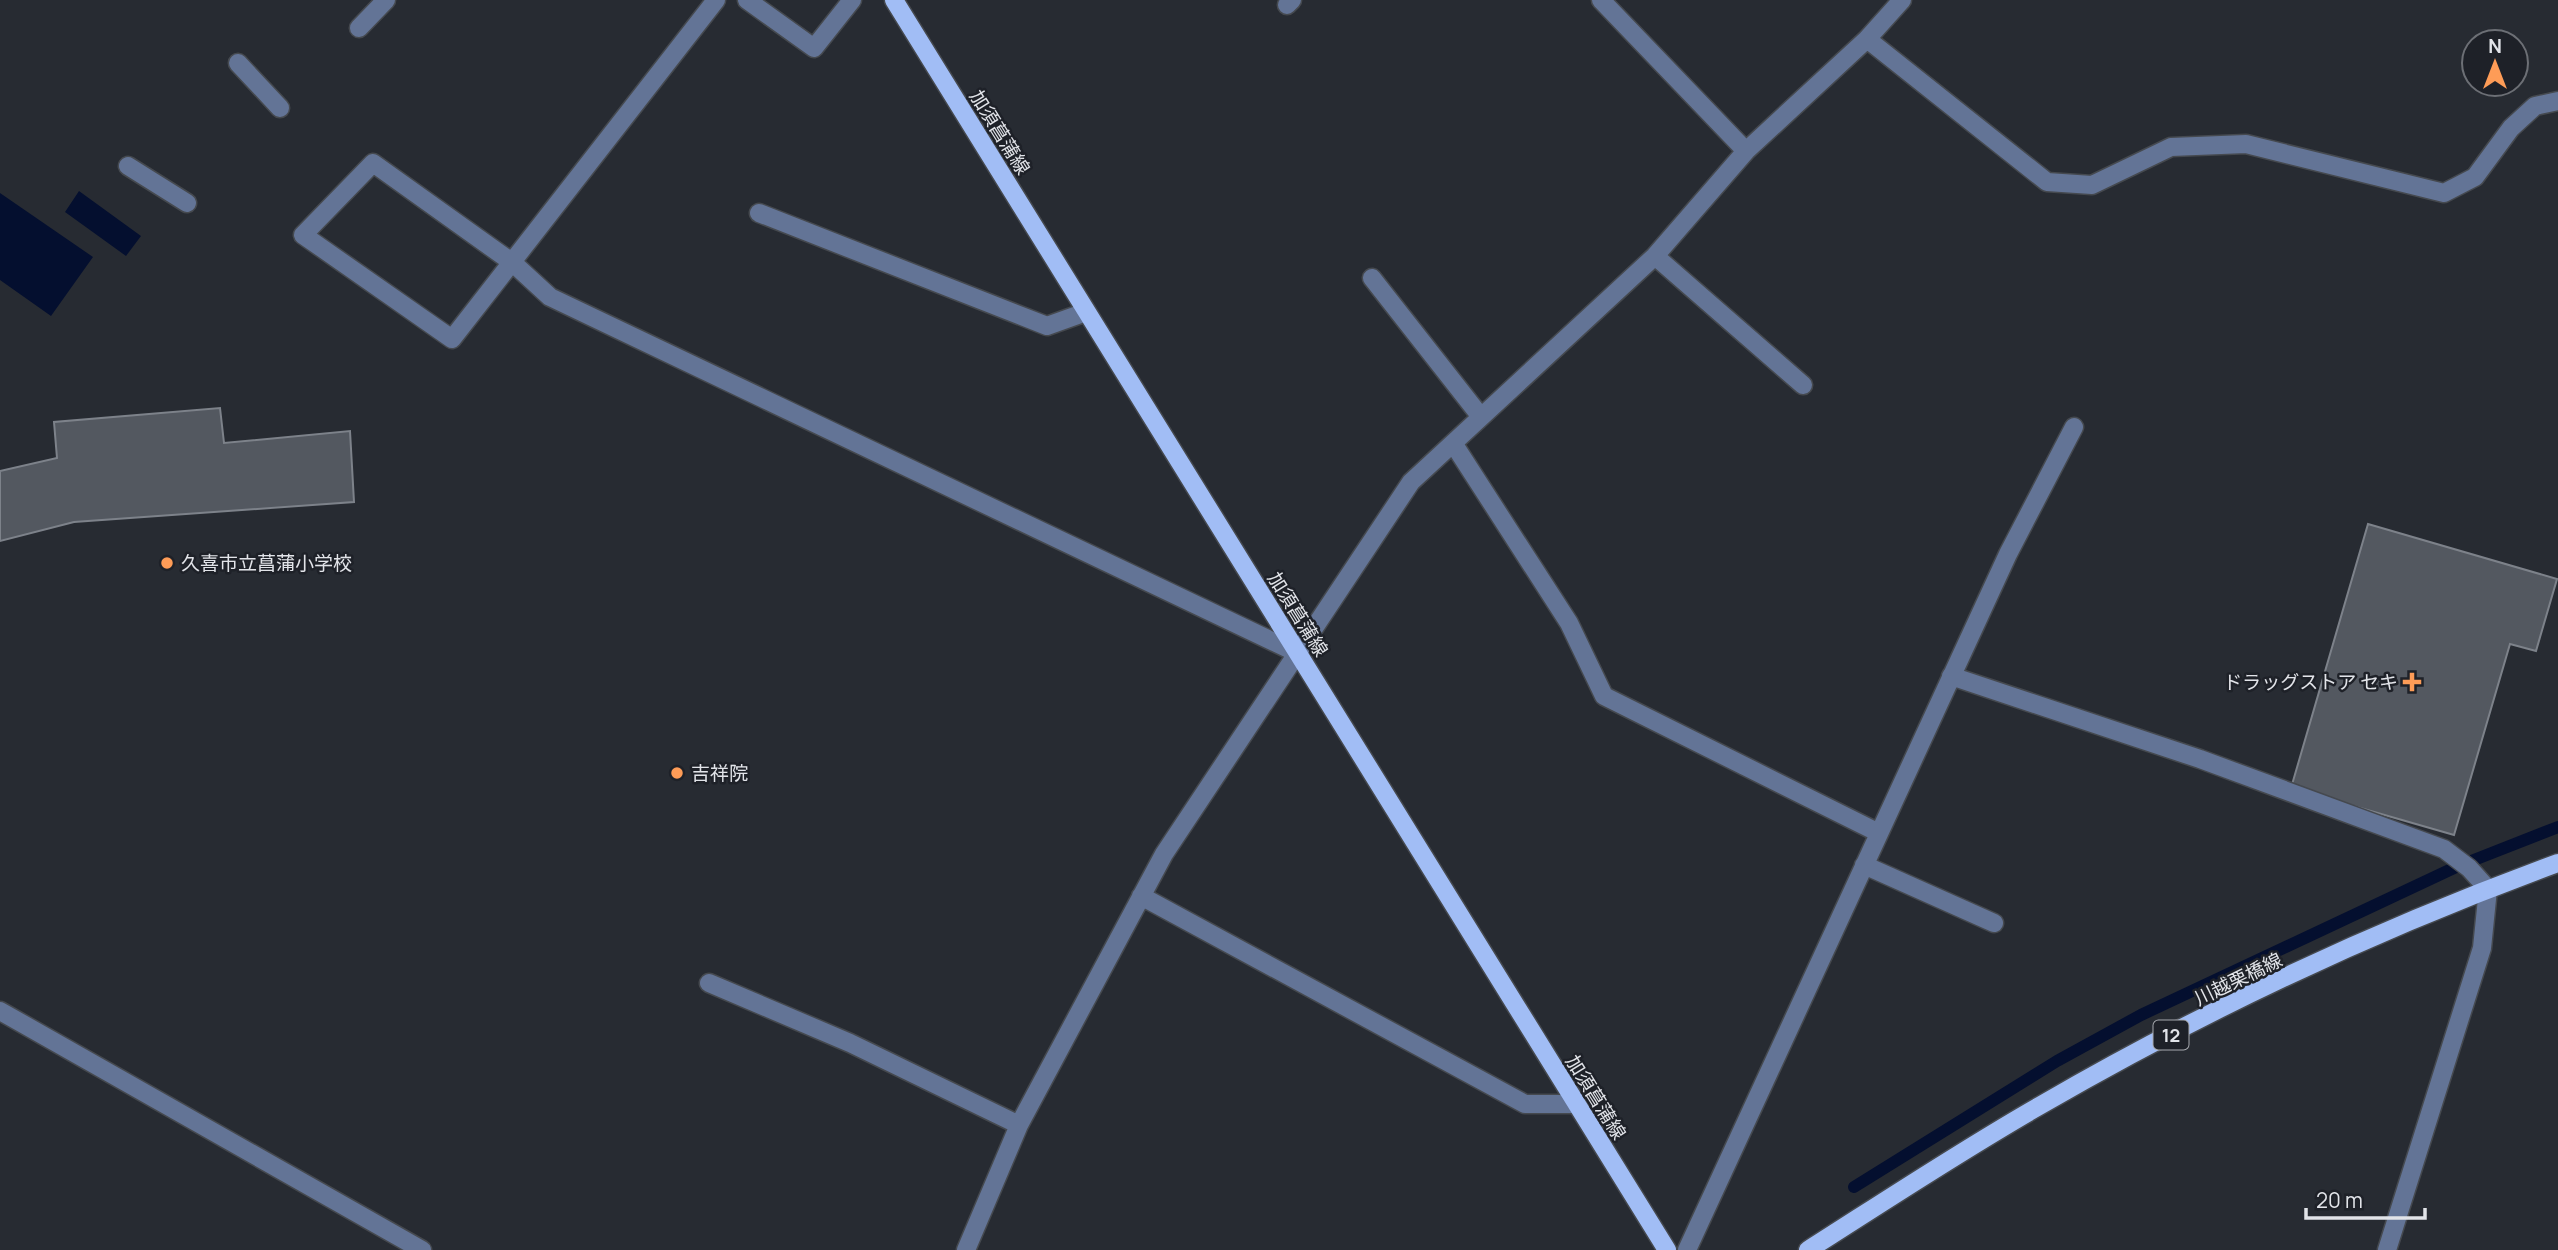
<svg xmlns="http://www.w3.org/2000/svg" width="2558" height="1250" font-family="Manrope,'Noto Sans JP',sans-serif">
<style>
.water{fill:#040f2f}
.lines{fill:none;stroke-linecap:round;stroke-linejoin:round}
.stream{stroke:#040f2f;stroke-width:12}
.building{fill:#535860;stroke:#7d828a;stroke-width:2}
.minor-casing{stroke:#45494f;stroke-width:21}
.major-casing{stroke:#45494f;stroke-width:21}
.minor{stroke:#637496;stroke-width:18}
.major{stroke:#a1bdf5;stroke-width:18}
.poi-dot{fill:#fe9c57;stroke:#1e2128;stroke-width:2.5}
.labels{text-anchor:middle;dominant-baseline:central;stroke-width:5;stroke-linejoin:round;paint-order:stroke}
.shield{fill:#1e2128;stroke:#a7aaaf;stroke-width:2}
.shield-label{font-size:18px;font-weight:bold;fill:#e2e4e9}
.street-label{font-size:19px;fill:#e2e4e9;stroke:#1e2128}
.poi-label{font-size:19px;fill:#e2e4e9;stroke:#1e2128;text-anchor:start}
</style>
<rect width="100%" height="100%" fill="#272b32"/>
<path class="water" d="M79,191L141,236L126,256L65,212Z
M0,193L93,257L51,316L0,280Z"/>
<g class="lines">
<path class="stream" d="M1854,1187L2057,1061L2141,1015L2456,867L2558,827"/>
</g>
<path class="building" d="M220,408L224,443L350,431L354,502L74,522L0,541V471L57,458L54,422Z
M2368,524L2557,579L2536,651L2510,644L2454,835L2291,788Z"/>
<g class="lines">
<defs>
<path id="minor" d="M716,0L452,339L303,235L373,163L513,263L550,297L1297,653
M747,0L814,48L852,0
M1601,0L1746,151
M1287,5L1292,0
M359,28L386,0
M1867,39L1902,0
M238,63L280,108
M128,166L187,203
M759,213L1047,326L1086,312
M1655,256L1803,385
M1372,278L1481,417
M1453,443L1569,623L1604,696L1879,833
M1951,676L2200,759L2444,849L2469,868L2488,889L2482,948L2387,1250
M1864,865L1994,923
M1141,896L1525,1104H1576
M709,983L850,1043L1019,1125
M0,1011L422,1250
M966,1250L1019,1125L1164,854L1411,482L1655,256L1746,151L1867,39L2047,182L2092,185L2171,147L2246,144L2444,193L2475,177L2511,128L2535,106L2558,101
M1687,1250L2008,554L2074,427"/>
<path id="major" d="M894,0L1667,1250
M1808,1250C1885,1201 1962,1150 2041,1105C2205,1010 2380,928 2558,863"/>
</defs>
<use href="#minor" class="minor-casing"/>
<use href="#major" class="major-casing"/>
<use href="#minor" class="minor"/>
<use href="#major" class="major"/>
</g>
<g class="poi-dot">
<circle cx="167" cy="563" r="7"/>
<path d="M2408.5 671.5h7v7h7v7h-7v7h-7v-7h-7v-7h7z"/>
<circle cx="677" cy="773" r="7"/>
</g>
<g class="labels">
<rect class="shield" x="2153.5" y="1020.5" width="35" height="29" rx="5"/>
<g class="shield-label">
<text x="2171" y="1035">12</text>
</g>
<g class="street-label">
<text transform="translate(1000 132) rotate(58)">加須菖蒲線</text>
<text transform="translate(1298 614) rotate(58)">加須菖蒲線</text>
<text transform="translate(2238 979) rotate(-26)">川越栗橋線</text>
<text transform="translate(1596 1097) rotate(58)">加須菖蒲線</text>
</g>
<g class="poi-label">
<text x="181" y="563">久喜市立菖蒲小学校</text>
<text x="2398" y="682" text-anchor="end">ドラッグストア セキ</text>
<text x="691" y="773">吉祥院</text>
</g>
</g>
<g transform="translate(2495 63)"><circle r="33" fill="#1e2128" stroke="#6c6f75" stroke-width="2"/>
<path d="M0-5L12 26L0 18L-12 26Z" fill="#fe9c57"/>
<text y="-10" font-size="19" font-weight="bold" text-anchor="middle" fill="#e2e4e9">N</text>
</g>
<path d="M2306 1208v10h119v-10" fill="none" stroke="#e2e4e9" stroke-width="3.5"/>
<text x="2316" y="1208" font-size="21" fill="#e2e4e9" stroke="#1e2128" stroke-width="5" paint-order="stroke">20 m</text>
</svg>
